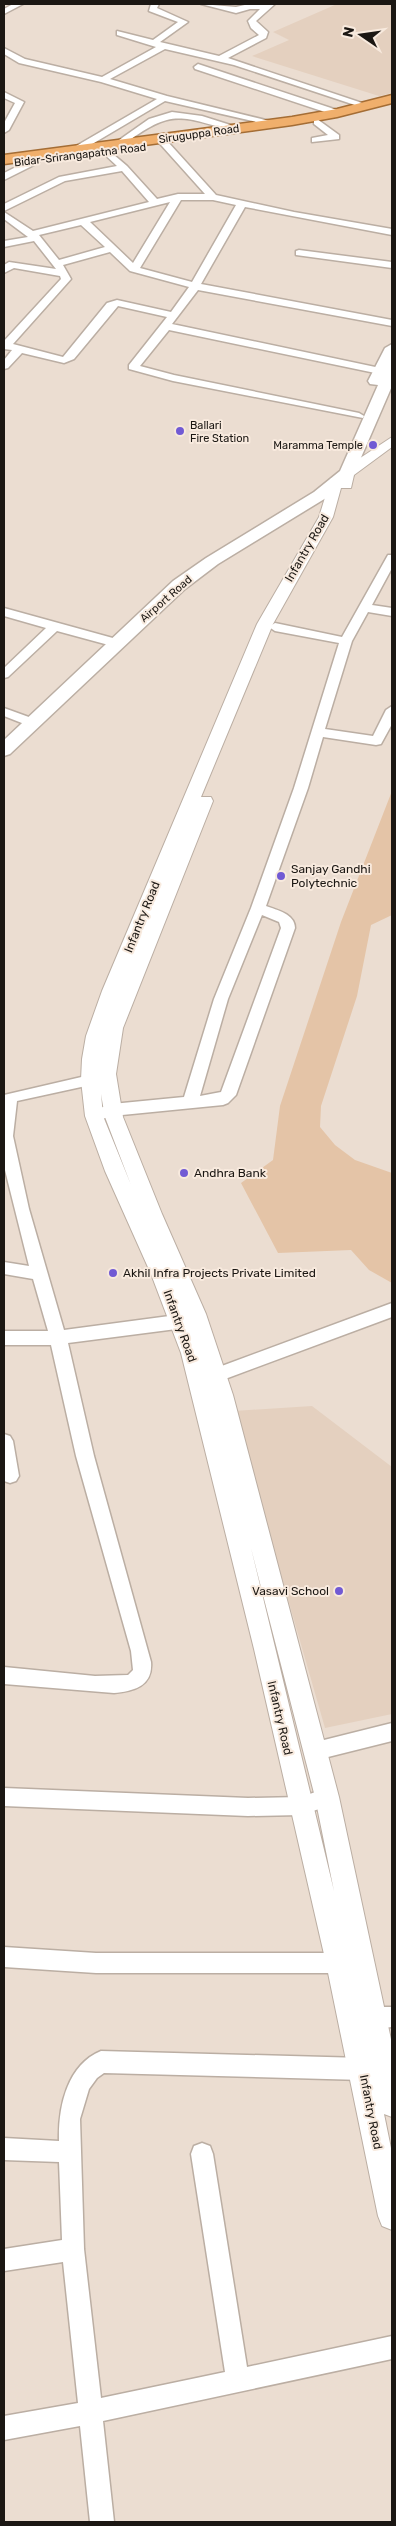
<svg xmlns="http://www.w3.org/2000/svg" width="396" height="2526" font-family="Rubik,sans-serif">
<style>
.built{fill:#e4d0bf}
.green{fill:#e4c4a7}
.lines{fill:none;stroke-linecap:round;stroke-linejoin:round}
.minor-casing{stroke:#bbaea3;stroke-width:3}
.tertiary-casing{stroke:#bbaea3;stroke-width:2}
.secondary-casing{stroke:#bbaea3;stroke-width:3}
.trunk-casing{stroke:#a46d35;stroke-width:3}
.minor{fill:#fff;fill-rule:evenodd}
.tertiary{fill:#fff;fill-rule:evenodd}
.secondary{fill:#fff;fill-rule:evenodd}
.trunk{fill:#f0af6c;fill-rule:evenodd}
.poi-dot{fill:#715ad4;stroke:#f8eade;stroke-width:2}
.labels{text-anchor:middle;dominant-baseline:central;stroke-width:4;stroke-linejoin:round;paint-order:stroke}
.far-street-label{font-size:11px;fill:#1b1713;stroke:#f8eade}
.far-poi-label{font-size:11px;fill:#1b1713;stroke:#f8eade;text-anchor:start}
.street-label{font-size:12px;fill:#1b1713;stroke:#f8eade}
.poi-label{font-size:12px;fill:#1b1713;stroke:#f8eade;text-anchor:start}
</style>
<rect width="100%" height="100%" fill="#ebddd1"/>
<path class="built" d="M337,4H392V93L379,96L252,56L289,40L273,32Z
M312,1406L392,1467V1714L325,1728L234,1411Z"/>
<path class="green" d="M392,791V915L371,925L357,996L321,1106L320,1127L335,1145L355,1160L392,1173V1283L369,1270L351,1250L278,1253L241,1183L273,1160L280,1106L341,922Z"/>
<g class="lines">
<defs>
<path id="minor" d="M13,4H23L4,14V9Z
M151,4H159L157,8L188,22L160,42L219,56L259,35L251,28L248,21L260,9H250L236,13L201,4L236,7L249,4H275L256,21L268,32L266,38L228,58L371,106L364,108L234,65L165,49L110,79L167,96L274,122V126L165,101L77,153H71V149L157,99L101,82L19,63L4,54V48L25,59L102,77L156,47L117,35V31L153,40L178,22L149,11Z
M198,64L340,111L341,113L334,115L195,69L194,67Z
M4,92L24,102L9,130L4,133V123L15,103L4,98Z
M172,112L202,116L243,129L238,132C177,116 174,107 120,147L112,145L149,119Z
M317,119L339,135V139L312,142V138L328,135L314,124V120Z
M165,141L168,142L216,195L294,212L392,229V235L245,207L201,284L392,320V326L198,290L172,324L380,368L385,371L380,374L169,330L140,366L174,375L359,413L364,416L363,418L173,381L129,369V365L167,317L118,306L74,359L64,363L22,353L8,368L4,369V360L12,350L4,349V341L61,279L60,276L14,268L4,273V265L9,262L56,269L34,241L4,247V241L28,237L4,219V212L33,231L149,202L122,171L65,181L4,211V204L59,177L117,166L102,152L107,149L127,166L157,199L178,194H205L162,146L160,144ZM181,200H213L236,205L192,282L140,268ZM170,202L133,263L90,222ZM81,225L105,247L59,260L39,235ZM110,252L130,271L189,287L171,312L117,300L107,303L63,357L13,344L71,279L63,265Z
M29,154H35L40,161L38,163L4,180V173L30,160Z
M299,250L392,262V268L296,255V251Z
M388,555H392V568L372,605L392,608V616L368,612L352,641L325,729L373,736L386,710L392,706V724L381,744L376,745L323,737L308,788L266,906C277,910 295,914 295,928L236,1095L228,1103L223,1105L112,1116L102,1119L97,1117L94,1113L97,1109L112,1104L184,1097L214,999L251,908L294,788L339,643L275,631L269,627L275,623L342,637ZM262,915L279,922L281,928L221,1092L200,1096L228,999Z
M4,608L120,640L122,643L116,647L57,631L8,677L4,678V668L46,628L4,616Z
M4,708L37,720L38,723L32,727L4,716Z
M90,1075L95,1076L98,1080L95,1084L17,1101L13,1136L29,1209L64,1330L192,1313L198,1315L200,1320L198,1325L192,1327L68,1343L94,1456L151,1662C153,1686 134,1691 114,1693L4,1684V1667L95,1676L128,1675L133,1670L131,1651L76,1456L51,1345H4V1331H48L33,1279L4,1274V1262L29,1266L4,1166V1095Z
M392,1303V1317L217,1382L211,1380L209,1375L211,1370Z
M4,1434L10,1436L13,1441L19,1476L16,1481L10,1483L4,1481Z
M392,1723V1741L316,1760L309,1757L306,1751L309,1745L316,1742Z
M4,1788L248,1798L301,1797L327,1788L334,1790L337,1797L334,1804L301,1815L248,1816L4,1806Z
M4,1947L96,1953H339L346,1956L349,1963L346,1970L339,1973H96L4,1967Z
M374,2007H392V2027L374,2029L367,2025L363,2018L367,2011Z
M101,2051L363,2058L371,2061L374,2069L371,2077L363,2080L104,2073L97,2078L89,2089L80,2119L84,2249L101,2398L225,2372L191,2154L194,2146L202,2143L210,2146L213,2154L247,2367L392,2336V2359L103,2421L114,2522H90L80,2426L4,2440V2416L78,2403L63,2262L4,2271V2249L62,2240L59,2162L4,2160V2138L59,2141C58,2107 67,2065 101,2051Z"/>
<path id="tertiary" d="M392,437V447L354,475L351,488H341L333,517L273,624L201,797H211L213,801L123,1028L116,1074L123,1117L162,1214L206,1314L233,1395L339,1797L392,2044V2117L384,2114L392,2153V2230L382,2226L378,2216L326,1963L254,1649L181,1353L151,1274L105,1171L85,1116L81,1080L82,1059L86,1036L102,991L257,624L319,517L331,478H340L342,470ZM101,1094L105,1117L131,1185L103,1116ZM251,1548L315,1797L334,1891Z"/>
<path id="secondary" d="M392,344V386L353,476L326,498L218,564L185,589L10,754L4,756V740L173,581L206,558L314,492L340,471L378,385L370,384L368,381L385,348Z"/>
<path id="trunk" d="M392,95V103L337,117L292,125L4,164V155L292,117L337,109Z"/>
</defs>
<use href="#minor" class="minor-casing"/>
<use href="#tertiary" class="tertiary-casing"/>
<use href="#secondary" class="secondary-casing"/>
<use href="#trunk" class="trunk-casing"/>
<use href="#minor" class="minor"/>
<use href="#tertiary" class="tertiary"/>
<use href="#secondary" class="secondary"/>
<use href="#trunk" class="trunk"/>
</g>
<g class="poi-dot">
<circle cx="180" cy="431" r="5"/>
<circle cx="373" cy="445" r="5"/>
<circle cx="281" cy="876" r="5"/>
<circle cx="184" cy="1173" r="5"/>
<circle cx="113" cy="1273" r="5"/>
<circle cx="339" cy="1591" r="5"/>
</g>
<g class="labels">
<g class="far-street-label">
<text transform="translate(199 134) rotate(-8)">Siruguppa Road</text>
<text transform="translate(80 155) rotate(-7)">Bidar-Srirangapatna Road</text>
<text transform="translate(166 599) rotate(-41)">Airport Road</text>
</g>
<g class="far-poi-label">
<text x="190" y="425">Ballari<tspan x="190" dy="13">Fire Station</tspan></text>
<text x="363" y="445" text-anchor="end">Maramma Temple</text>
</g>
<g class="street-label">
<text transform="translate(307 548) rotate(-60)">Infantry Road</text>
<text transform="translate(142 917) rotate(-68)">Infantry Road</text>
<text transform="translate(180 1326) rotate(70)">Infantry Road</text>
<text transform="translate(280 1718) rotate(77)">Infantry Road</text>
<text transform="translate(371 2112) rotate(79)">Infantry Road</text>
</g>
<g class="poi-label">
<text x="291" y="869">Sanjay Gandhi<tspan x="291" dy="14">Polytechnic</tspan></text>
<text x="194" y="1173">Andhra Bank</text>
<text x="123" y="1273">Akhil Infra Projects Private Limited</text>
<text x="329" y="1591" text-anchor="end">Vasavi School</text>
</g>
</g>
<rect width="396" height="2526" fill="none" stroke="#1b1713" stroke-width="10"/>
<g transform="translate(361 35) rotate(283)" stroke="#f8eade" stroke-width="4" paint-order="stroke">
<path d="M0-4L9 19L0 12L-9 19Z" fill="#1b1713"/>
<text y="-8" font-size="14" font-weight="bold" text-anchor="middle" fill="#1b1713">N</text>
</g>
</svg>
